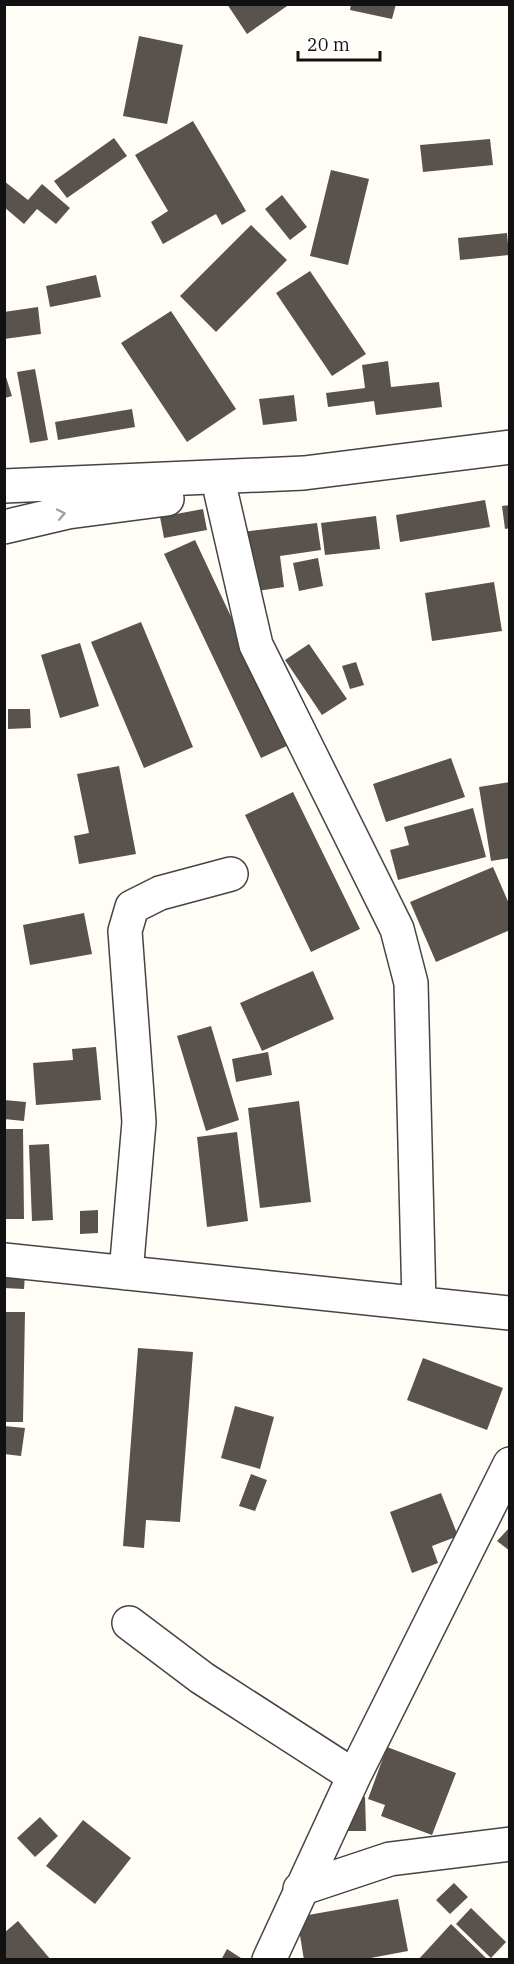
<svg xmlns="http://www.w3.org/2000/svg" width="514" height="1964" font-family="'IBM Plex Serif',serif">
<style>
.building{fill:#5a524d}
.lines{fill:none;stroke-linecap:round;stroke-linejoin:round}
.minor-casing{stroke:#444;stroke-width:36}
.tertiary-casing{stroke:#444;stroke-width:36}
.minor{stroke:#fff;stroke-width:33}
.tertiary{stroke:#fff;stroke-width:33}
.oneway{stroke:#a0a0a0}
</style>
<rect width="100%" height="100%" fill="#fffdf5"/>
<path class="building" d="M227,4H290L247,34Z
M351,4H396L392,19L350,10Z
M139,36L183,45L167,124L123,116Z
M193,121L246,211L222,225L216,214L163,244L151,222L168,211L135,155Z
M114,138L127,156L67,198L54,181Z
M490,139L493,165L423,172L420,145Z
M331,170L369,179L348,265L310,256Z
M4,181L28,200L42,184L70,208L56,224L37,209L24,224L4,207Z
M282,195L307,227L290,240L265,209Z
M251,225L287,260L216,332L180,296Z
M507,233L509,255L460,260L458,238Z
M310,271L366,354L332,376L276,293Z
M96,275L101,297L50,307L46,286Z
M38,307L41,334L4,339V312Z
M171,311L236,409L187,442L121,343Z
M388,361L391,387L439,382L442,407L376,415L374,401L328,407L326,393L365,388L362,365Z
M35,369L48,440L30,443L17,372Z
M5,374L12,396L5,398Z
M294,395L297,421L263,425L259,399Z
M132,409L135,427L58,440L55,422Z
M485,500L490,527L400,542L396,515Z
M510,505V528L505,529L502,506Z
M203,509L207,530L164,538L160,517Z
M376,516L380,549L325,555L321,523Z
M317,523L321,550L280,556L284,587L250,592L242,532Z
M195,540L291,744L261,758L164,554Z
M318,558L323,586L299,591L293,563Z
M494,582L502,631L432,641L425,593Z
M141,622L193,747L144,768L91,642Z
M80,643L99,706L60,718L41,655Z
M309,644L347,699L322,715L285,660Z
M356,662L364,685L350,689L342,666Z
M8,709H30L31,728L8,729Z
M451,758L465,797L386,822L373,784Z
M119,766L136,854L79,864L74,836L89,833L77,774Z
M510,782V858L491,861L479,787Z
M293,792L360,929L311,952L245,815Z
M473,808L486,857L398,880L390,850L409,845L404,827Z
M493,867L510,906V930L436,962L410,902Z
M84,913L92,954L30,965L23,925Z
M313,971L334,1019L262,1051L240,1003Z
M211,1026L239,1120L206,1131L177,1036Z
M96,1047L101,1100L36,1105L33,1063L73,1060L72,1049Z
M268,1052L272,1075L236,1082L232,1059Z
M4,1100L26,1102L24,1121L4,1119Z
M299,1101L311,1202L260,1208L248,1108Z
M4,1129H23L24,1219H4Z
M237,1132L248,1221L207,1227L197,1137Z
M49,1144L53,1220L32,1221L29,1145Z
M98,1210V1233L80,1234V1211Z
M4,1272L25,1274L24,1289L4,1288Z
M4,1312H25L23,1422H4Z
M138,1348L193,1352L180,1522L146,1520L144,1548L123,1546Z
M423,1358L503,1388L487,1430L407,1400Z
M235,1406L274,1417L260,1469L221,1458Z
M4,1426L25,1428L21,1456L4,1454Z
M251,1474L267,1480L255,1511L239,1506Z
M441,1493L458,1536L432,1546L438,1563L412,1573L390,1512Z
M510,1527V1551L497,1541Z
M387,1747L456,1773L432,1835L381,1816L385,1805L368,1799Z
M345,1797H365L366,1831H346Z
M40,1817L58,1836L35,1857L17,1838Z
M83,1820L131,1858L95,1904L46,1866Z
M454,1883L468,1897L450,1914L436,1900Z
M398,1899L408,1951L360,1960H304L297,1917Z
M471,1908L506,1942L491,1958L456,1924Z
M18,1921L51,1960H4V1933Z
M451,1924L488,1960H418Z
M227,1949L244,1960H221Z"/>
<g class="lines">
<defs>
<path id="minor" d="M221,493L256,645L397,929L411,983L419,1303
M4,1260L510,1313
M126,1273L139,1122L125,931L132,907L160,893L231,874
M129,1623L202,1678L354,1776
M300,1889L390,1859L510,1844
M269,1960L354,1776L510,1464"/>
<path id="tertiary" d="M4,486L304,473L510,447
M4,527L68,512L167,499"/>
</defs>
<use href="#minor" class="minor-casing"/>
<use href="#tertiary" class="tertiary-casing"/>
<use href="#minor" class="minor"/>
<use href="#tertiary" class="tertiary"/>
</g>
<defs><path id="oneway-chevron" d="M-2-3.5L2.5 0L-2 3.5" fill="none" stroke-width="1.6" stroke-linecap="round" stroke-linejoin="round" transform="scale(1.5)"/></defs>
<use class="oneway" href="#oneway-chevron" transform="translate(61 514) rotate(-12)"/>
<rect width="514" height="1964" fill="none" stroke="#111111" stroke-width="12"/>
<path d="M298 51v9h82v-9" fill="none" stroke="#111111" stroke-width="3"/>
<text x="307" y="51" font-size="18" fill="#111111" stroke="#ffffff" stroke-width="4.5" paint-order="stroke">20 m</text>
</svg>
